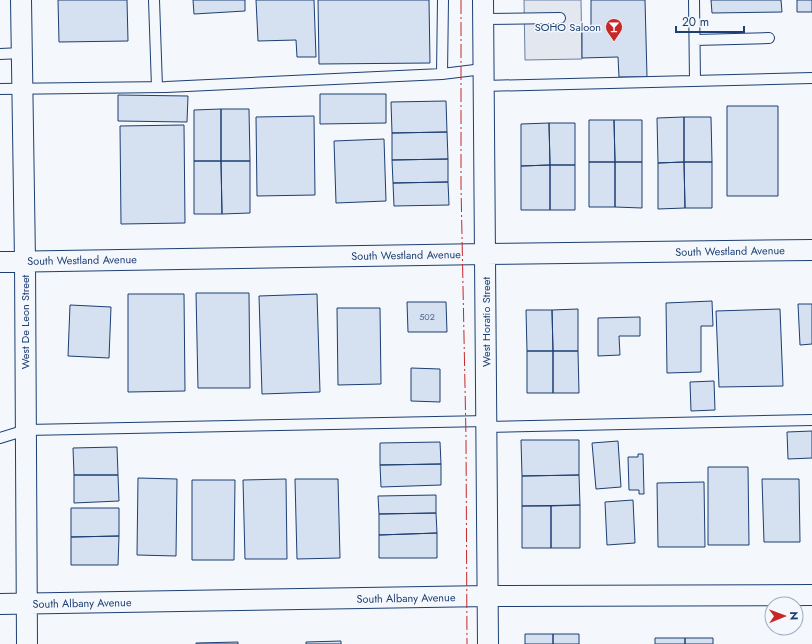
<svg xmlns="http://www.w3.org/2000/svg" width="812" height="644" font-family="Jost,sans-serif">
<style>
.parking{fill:#e3e8f0;stroke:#687fa3}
.building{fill:#d5e0f0;stroke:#1d3f73}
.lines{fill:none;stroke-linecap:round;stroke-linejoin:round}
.lane-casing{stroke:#1d3f73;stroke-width:12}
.street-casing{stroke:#1d3f73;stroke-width:22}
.lane{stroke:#f4f7fb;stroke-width:10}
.street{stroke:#f4f7fb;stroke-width:20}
.power{stroke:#c62828;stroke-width:1;stroke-dasharray:14 3 2 3;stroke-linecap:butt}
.labels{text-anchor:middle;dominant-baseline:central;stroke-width:3;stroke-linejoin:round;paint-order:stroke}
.number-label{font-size:9px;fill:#4b6792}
.poi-label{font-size:11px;fill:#1d3f73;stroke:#f4f7fb;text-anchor:end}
.street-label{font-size:11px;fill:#1d3f73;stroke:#f4f7fb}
</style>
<rect width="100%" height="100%" fill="#f4f7fb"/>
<path class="parking" d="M524,0H581L582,59L525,60Z"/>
<path class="building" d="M58,0H127L128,41L59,42Z
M193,0H245V11L194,14Z
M256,0H314L316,57H297L296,40L258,41Z
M318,0H429L430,63L319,64Z
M591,0H645L647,77H619L618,57L582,58V27H591Z
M711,0H781L782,12L712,13Z
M797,0H812V12H797Z
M320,94H386V123L320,124Z
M118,95L188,96L187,122L118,121Z
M446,101L447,132L392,133L391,102Z
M727,106H778V196H727Z
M221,109H249L250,161H221Z
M221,109V161H194V110Z
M314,116L315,195L257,196L256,117Z
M684,117V162L658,163L657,118Z
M684,117H711L712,162H684Z
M589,120H614L615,162H589Z
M614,120H642V162H615Z
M549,123L550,165L521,166V124Z
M549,123H575V165H550Z
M184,125L185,223L121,224L120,126Z
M447,132L448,159L392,160V133Z
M384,139L386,201L336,203L334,141Z
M448,159V182L393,183L392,160Z
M194,161H221L222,214H194Z
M221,161H250V213L222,214Z
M589,162H615V207H589Z
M615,162H642V208L615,207Z
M684,162H712V208H685Z
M684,162L685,208L658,209V163Z
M550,165H575V210H550Z
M550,165V210H521V166Z
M448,182L449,205L394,206L393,183Z
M196,293H249L250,388H198Z
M128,294H184L185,391L128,392Z
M317,294L320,392L262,394L259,296Z
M712,301L713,326H701V372L667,373L666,303Z
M407,302H446L447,332H408Z
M798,304H812V344L800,345Z
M70,305L111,307L109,358L68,356Z
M337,308H380L381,384L338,385Z
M578,309V351H553L552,310Z
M780,309L783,386L719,387L716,311Z
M526,310H552L553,351H527Z
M640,317V336H619L620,355L598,356V318Z
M527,351H553V393H527Z
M553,351H578L579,393H553Z
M411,368L440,369V402L411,401Z
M714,381L715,410L691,411L690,382Z
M812,431V458L788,459L787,432Z
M521,440H579V475L522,476Z
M618,441L621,487L596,489L592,443Z
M440,442L441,464L380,465V443Z
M117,447L118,475H74L73,448Z
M638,454H643L644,494H639V490H629L628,457H638Z
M441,464V485L381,487L380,465Z
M708,467H748L749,545H708Z
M74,475H118L119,501L74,503Z
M579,475L580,505L522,506V476Z
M138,478L177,479L176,556L137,555Z
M286,479L287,559H245L243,480Z
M295,479H338L340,558L297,559Z
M762,479H799L800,542H764Z
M192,480H235L234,560H192Z
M704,482L705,547H658L657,483Z
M436,495V513L379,514L378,496Z
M633,500L635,543L607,545L605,502Z
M580,505V548H551V506Z
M522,506H551V548H522Z
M71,508H119V536L71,537Z
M436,513L437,533L379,535V514Z
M437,533V558H379V535Z
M119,536L118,565H71V537Z
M525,634H553V644H525Z
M553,634H579V644H553Z
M655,638H685V644H655Z
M685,638H713V644H685Z
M341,641V644H306V642Z
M238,642V644H196V643Z"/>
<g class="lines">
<defs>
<path id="lane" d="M154,0L157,87
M443,0L442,74L483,69
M694,0L695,81
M483,19L560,18
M695,40L769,38
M0,54L22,53
M484,86L812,78
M0,89L166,87L442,74
M486,427L812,420
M0,438L26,430L487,421"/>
<path id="street" d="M21,0L25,261L27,644
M483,0L488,644
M0,262L485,254L812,250
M0,604L488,596L812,595"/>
</defs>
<use href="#lane" class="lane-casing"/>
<use href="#street" class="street-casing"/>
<use href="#lane" class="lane"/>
<use href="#street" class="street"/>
<path class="power" d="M461,0V186L466,437L467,644"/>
</g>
<defs>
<symbol id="bar-pin" viewBox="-11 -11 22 30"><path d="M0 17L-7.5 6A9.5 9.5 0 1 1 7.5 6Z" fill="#c62828" stroke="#f4f7fb"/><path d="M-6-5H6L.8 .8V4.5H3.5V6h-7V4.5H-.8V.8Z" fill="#fff"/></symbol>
</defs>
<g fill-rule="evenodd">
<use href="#bar-pin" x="604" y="17" width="20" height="27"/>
</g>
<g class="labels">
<g class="number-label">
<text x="427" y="316">502</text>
</g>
<g class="poi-label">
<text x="601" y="27">SOHO Saloon</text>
</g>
<g class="street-label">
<text transform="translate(730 251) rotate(-1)">South Westland Avenue</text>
<text transform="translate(406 255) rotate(-1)">South Westland Avenue</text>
<text transform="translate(82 260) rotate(-1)">South Westland Avenue</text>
<text transform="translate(25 322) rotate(-90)">West De Leon Street</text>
<text transform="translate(486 322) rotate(-90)">West Horatio Street</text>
<text transform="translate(406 598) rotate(-1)">South Albany Avenue</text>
<text transform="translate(82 603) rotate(-1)">South Albany Avenue</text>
</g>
</g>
<g transform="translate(784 616) rotate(89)"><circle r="19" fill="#f4f7fb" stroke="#9eadc5"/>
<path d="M0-3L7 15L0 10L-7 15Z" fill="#c62828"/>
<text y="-6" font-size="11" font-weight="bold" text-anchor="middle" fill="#1d3f73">N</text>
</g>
<path d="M676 26v6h68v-6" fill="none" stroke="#1d3f73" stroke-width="2"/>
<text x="682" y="26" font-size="12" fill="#1d3f73" stroke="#f4f7fb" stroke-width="3" paint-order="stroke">20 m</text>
</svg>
